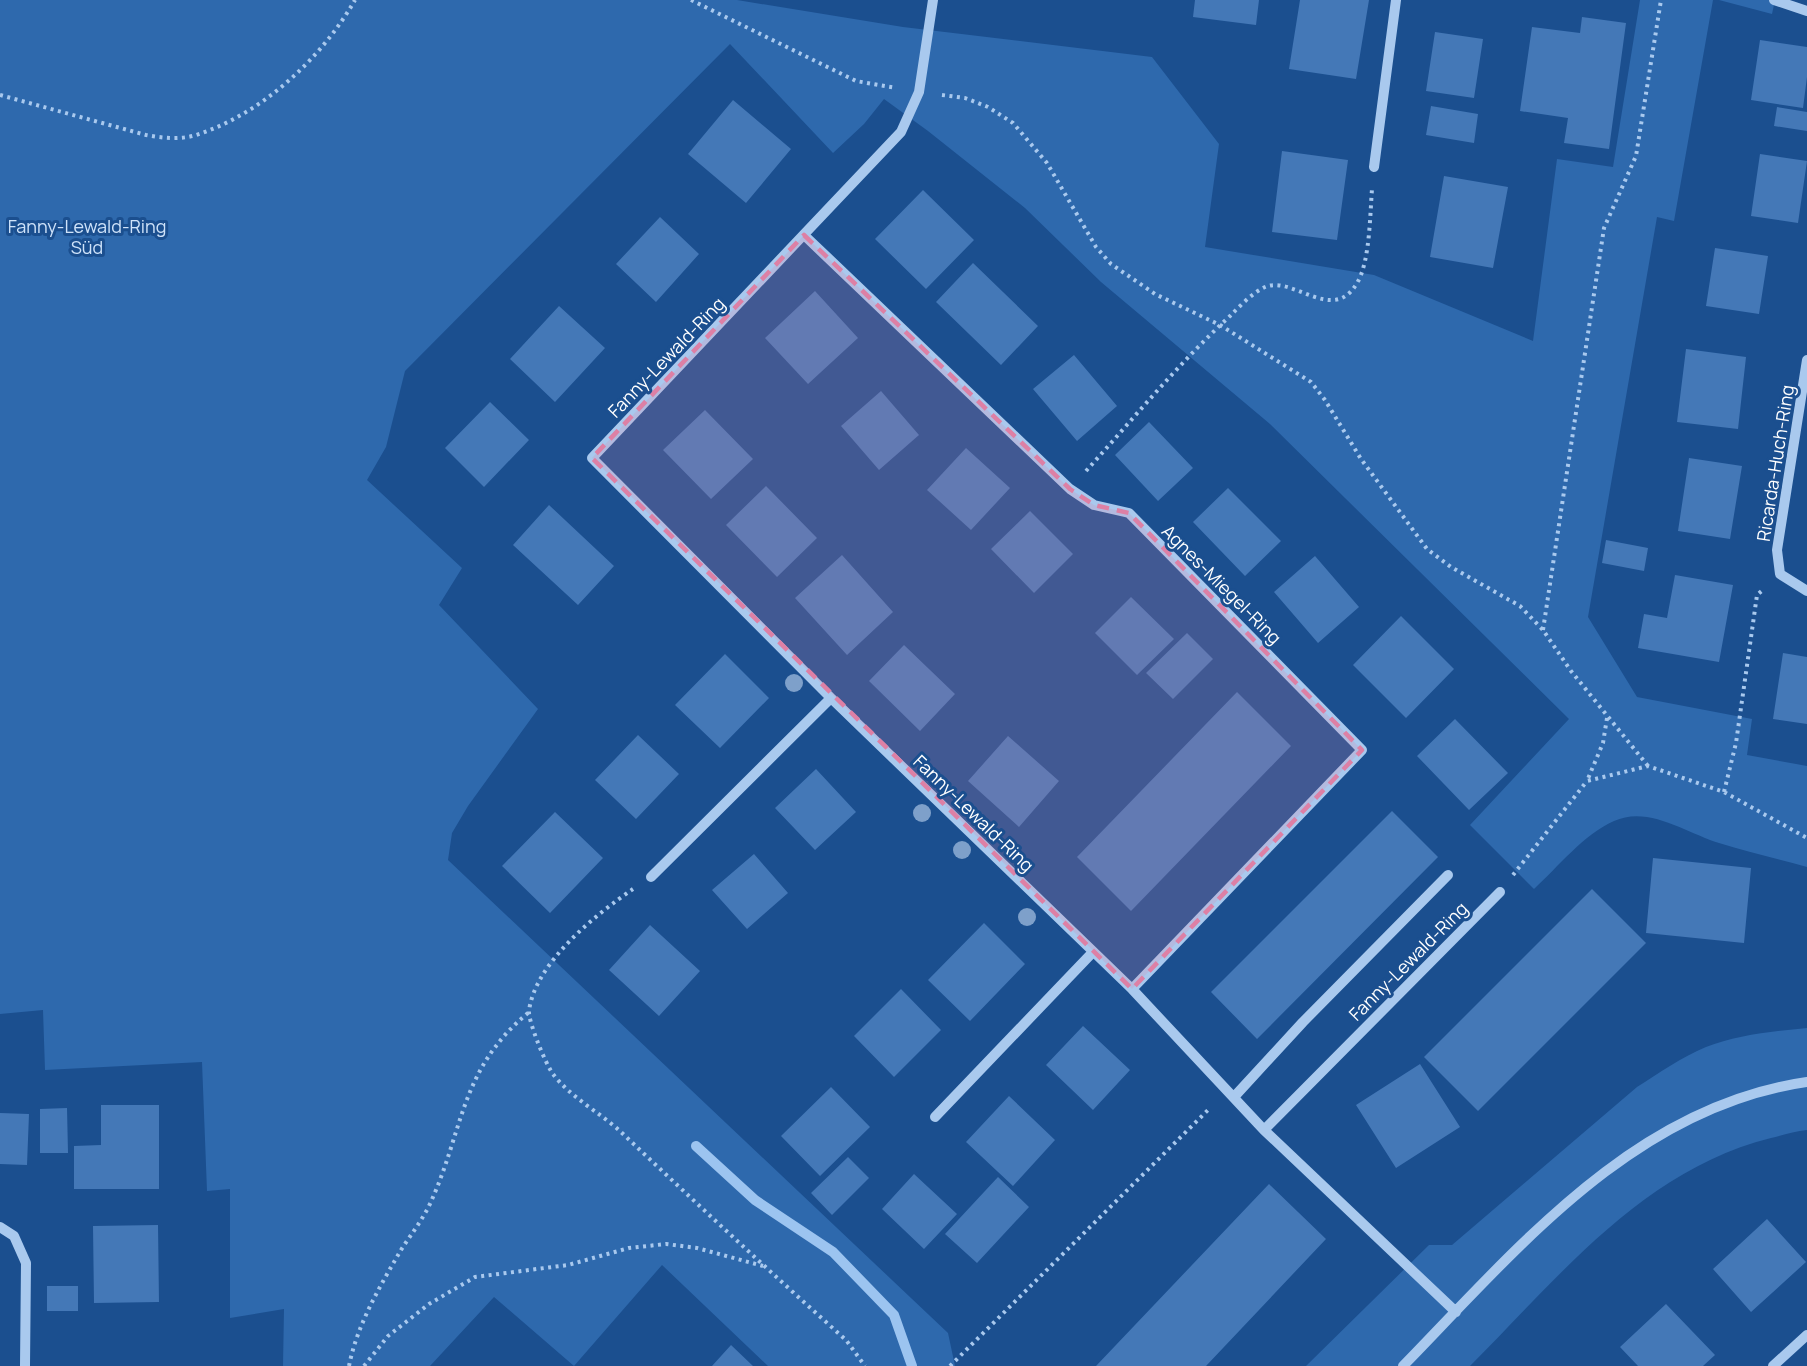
<svg xmlns="http://www.w3.org/2000/svg" width="1807" height="1366" font-family="Manrope,sans-serif">
<style>
.green{fill:#2e69ad}
.lines{fill:none;stroke-linecap:round;stroke-linejoin:round}
.stream{stroke:#9cc4f0;stroke-width:10}
.building{fill:#4478b7}
.path{stroke:#a9c9ee;stroke-width:4;stroke-dasharray:3 4.5;stroke-linecap:butt}
.minor{stroke:#a9c9ee;stroke-width:10}
.tree{fill:#7ea0ca}
.marked{fill:#dd80a5;fill-opacity:0.2;stroke:#dd80a5;stroke-width:4.5;stroke-dasharray:12 8;stroke-linejoin:round}
.labels{text-anchor:middle;dominant-baseline:central;stroke-width:6;stroke-linejoin:round;paint-order:stroke}
.park-label{font-size:18px;fill:#cfe3fa;stroke:#1b4f8f}
.street-label{font-size:18px;fill:#fff;stroke:#1b4f8f}
</style>
<rect width="100%" height="100%" fill="#1b4f8f"/>
<path class="green" d="M0,0H737L903,27L1152,57L1219,144L1205,247L1374,275L1533,341L1557,159L1613,167L1640,0H1713L1674,221L1657,217L1588,617L1637,697L1752,719L1747,755L1807,766V867C1778,859 1748,852 1719,843C1687,833 1648,805 1614,821C1583,835 1559,866 1534,889L1470,825L1569,719L1270,424L1101,282L1025,208L928,131L884,99L864,124L833,153L730,44L405,371L386,447L367,480L462,568L439,605L538,709L468,806L452,833L448,860L948,1333L955,1366H768L662,1265L574,1366L494,1297L430,1366H283L284,1309L230,1318V1189L207,1191L202,1062L45,1070L43,1010L0,1014Z
M1719,0H1775L1772,14Z
M1807,1028V1130C1795,1131 1783,1135 1771,1138C1643,1170 1559,1277 1470,1366H1306L1429,1245H1452L1637,1087C1659,1073 1682,1057 1706,1047C1736,1035 1775,1031 1807,1028Z"/>
<g class="lines">
<path class="stream" d="M696,1146L755,1200L833,1252L894,1315L912,1366"/>
</g>
<path class="building" d="M1195,0H1259L1256,25L1193,17Z
M1300,0H1369L1356,79L1289,69Z
M1582,17L1626,23L1609,149L1564,143L1568,118L1520,111L1532,27L1580,33Z
M1435,32L1483,39L1474,98L1426,91Z
M1760,40L1807,47V77L1803,108L1751,100Z
M733,100L791,149L746,203L688,154Z
M1431,106L1478,114L1474,143L1426,135Z
M1777,107L1807,112V131L1774,126Z
M1282,151L1348,160L1337,240L1272,232Z
M1760,154L1807,161L1798,223L1751,216Z
M1444,176L1508,187L1493,268L1430,257Z
M923,190L974,240L926,289L875,239Z
M660,217L699,254L656,302L616,264Z
M1715,248L1768,256L1759,314L1706,306Z
M973,263L1038,326L1001,365L936,302Z
M815,291L858,338L808,384L765,338Z
M559,306L605,348L555,402L510,359Z
M1686,349L1746,357L1738,429L1677,422Z
M1074,355L1117,406L1077,441L1033,389Z
M881,391L919,435L879,470L841,426Z
M490,402L529,440L484,487L445,448Z
M705,410L753,459L711,499L663,450Z
M1149,422L1193,468L1158,501L1115,455Z
M966,448L1010,488L971,530L927,490Z
M1689,458L1742,466L1730,539L1678,531Z
M766,486L817,538L777,577L726,525Z
M1228,488L1281,541L1245,576L1193,522Z
M549,505L614,566L578,605L513,545Z
M1030,511L1073,554L1034,593L991,549Z
M1606,540L1648,548L1644,571L1602,563Z
M842,555L893,612L847,655L795,598Z
M1315,556L1359,607L1318,643L1274,592Z
M1675,575L1733,585L1719,662L1638,648L1644,614L1667,618Z
M1131,597L1174,639L1137,675L1095,633Z
M1401,616L1454,669L1406,718L1353,665Z
M1187,633L1213,659L1173,699L1146,673Z
M904,645L955,694L920,731L869,681Z
M1783,653L1807,657V724L1773,719Z
M725,654L769,698L720,748L675,705Z
M1237,692L1291,746L1131,911L1077,857Z
M1455,719L1508,773L1469,810L1417,756Z
M638,735L679,774L636,819L595,780Z
M1008,736L1059,781L1019,827L968,781Z
M816,769L856,812L815,850L775,808Z
M1392,811L1438,857L1257,1039L1211,992Z
M555,812L603,858L550,913L502,866Z
M754,854L788,893L747,929L712,890Z
M1653,858L1751,868L1744,943L1646,933Z
M1592,889L1646,943L1478,1111L1424,1057Z
M984,923L1025,964L970,1021L928,980Z
M650,925L700,971L659,1016L609,970Z
M901,989L941,1030L894,1077L854,1036Z
M1083,1026L1130,1070L1093,1110L1046,1065Z
M1420,1064L1460,1127L1396,1168L1356,1105Z
M831,1087L870,1127L820,1176L781,1136Z
M1009,1096L1055,1140L1013,1186L966,1142Z
M101,1105H159V1189H74V1146L101,1145Z
M67,1108L68,1153H40V1109Z
M0,1113L29,1114L27,1165L0,1164Z
M848,1157L869,1178L832,1215L811,1193Z
M914,1174L957,1214L924,1249L882,1209Z
M998,1177L1029,1207L977,1263L945,1234Z
M1269,1184L1326,1239L1206,1366H1096Z
M1767,1219L1806,1262L1751,1312L1713,1269Z
M158,1225L159,1302L94,1303L93,1226Z
M47,1286H78V1311H47Z
M1666,1304L1715,1355L1703,1366H1638L1620,1347Z
M731,1345L753,1366H712Z"/>
<g class="lines">
<path class="path" d="M691,0L856,81L896,88
M0,95L146,135C162,138 180,140 196,135C262,114 321,59 355,0
M942,95L965,98L988,107L1013,123L1047,163L1096,247L1111,264L1155,294L1220,325L1311,382L1325,400L1361,459L1427,549L1451,567L1520,606L1543,630L1571,671L1648,766
M1086,471C1133,419 1178,364 1230,316C1240,306 1252,293 1265,287C1293,275 1333,325 1357,283C1370,262 1370,214 1372,189
M1543,630L1604,228L1636,156L1661,0
M1607,718L1603,743L1587,781L1648,766L1724,792L1807,838
M1724,792L1736,743L1757,595L1764,589
M1513,875L1587,781
M633,889C595,915 535,963 529,1011C528,1021 546,1065 553,1074C571,1098 601,1113 622,1133C696,1203 770,1272 846,1340L865,1366
M349,1366C357,1325 380,1286 401,1250C410,1236 420,1223 428,1208C464,1133 458,1071 528,1013
M364,1366L388,1336L429,1304L475,1277L568,1265L629,1248L666,1244L697,1248L763,1266
M950,1366L1210,1108"/>
<path class="minor" d="M933,0L919,92L901,132L592,458L831,698L1132,989L1264,1130L1456,1312
M1774,0L1807,11
M1374,167L1396,0
M804,235L1070,489L1094,505L1129,513L1362,750L1132,989
M1807,360L1777,550L1780,574L1807,591
M651,877L831,698
M1234,1097L1303,1022L1448,875
M935,1117L1093,952
M1264,1130L1500,892
M0,1227L14,1236L26,1263L25,1366
M1403,1366C1517,1249 1635,1106 1807,1082
M1773,1366L1807,1335"/>
</g>
<g class="tree">
<circle cx="794" cy="683" r="9"/>
<circle cx="922" cy="813" r="9"/>
<circle cx="962" cy="850" r="9"/>
<circle cx="1027" cy="917" r="9"/>
</g>
<path class="marked" d="M804,235L1070,489L1094,505L1129,513L1362,750L1132,989L592,458Z"/>
<g class="labels">
<g class="park-label">
<text x="87" y="226">Fanny-Lewald-Ring<tspan x="87" dy="21">Süd</tspan></text>
</g>
<g class="street-label">
<text transform="translate(666 357) rotate(-46)">Fanny-Lewald-Ring</text>
<text transform="translate(1775 463) rotate(-81)">Ricarda-Huch-Ring</text>
<text transform="translate(1222 584) rotate(45)">Agnes-Miegel-Ring</text>
<text transform="translate(974 813) rotate(44)">Fanny-Lewald-Ring</text>
<text transform="translate(1408 961) rotate(-45)">Fanny-Lewald-Ring</text>
</g>
</g>
</svg>
